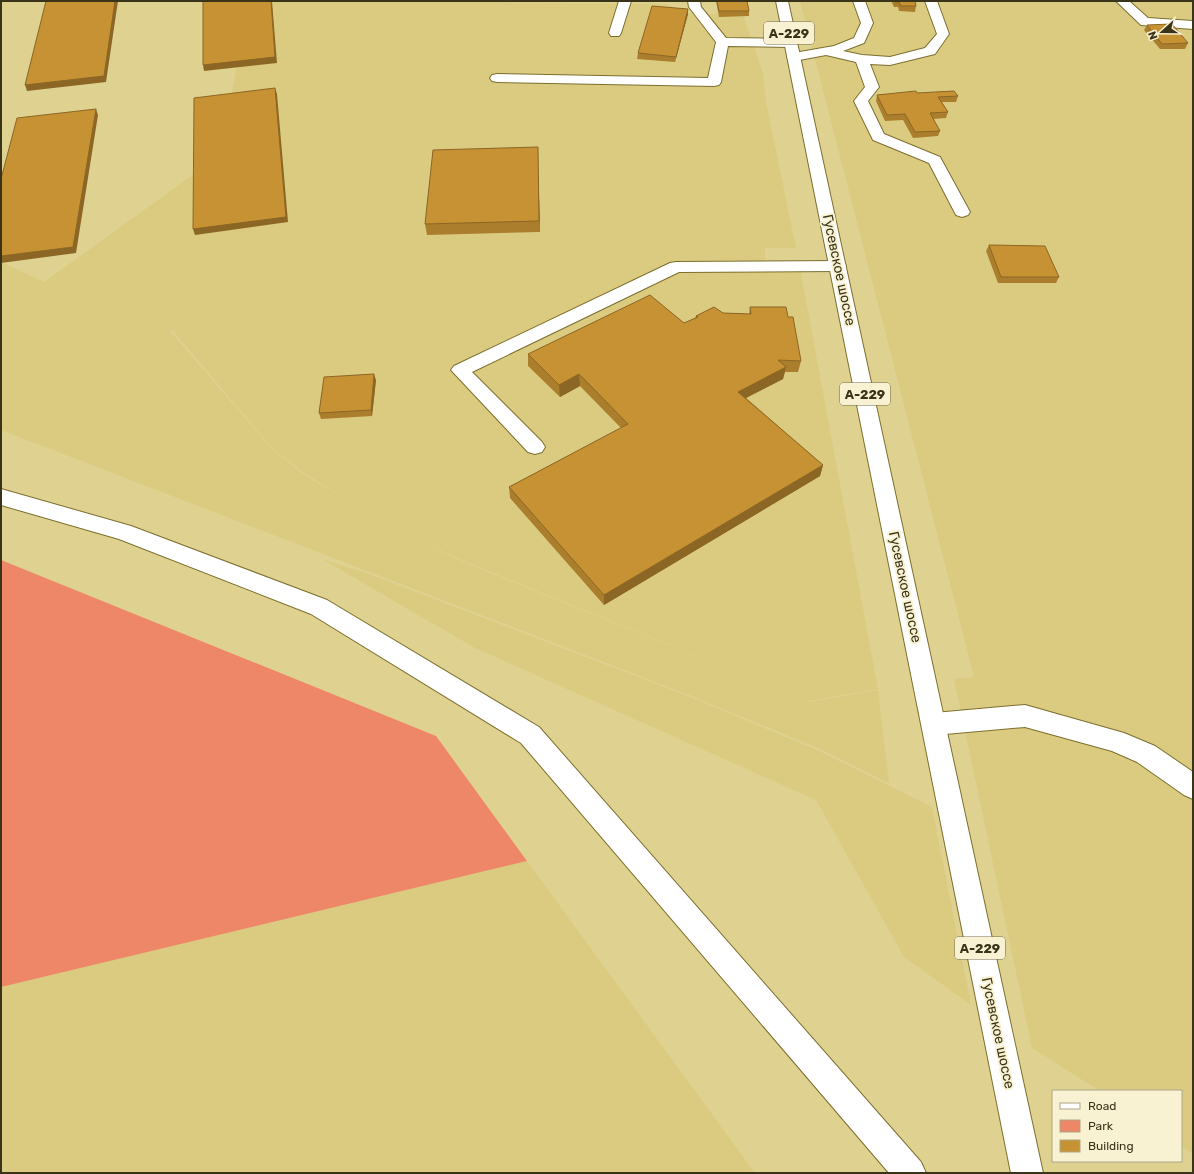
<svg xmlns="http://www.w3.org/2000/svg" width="1194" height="1174" font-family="Rubik,sans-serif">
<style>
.built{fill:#dacb80;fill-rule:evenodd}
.green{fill:#ee8767}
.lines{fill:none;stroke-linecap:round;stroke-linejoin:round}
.minor-casing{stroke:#7c6f2e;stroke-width:2}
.highway-casing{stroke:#7c6f2e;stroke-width:2}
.minor{fill:#fff;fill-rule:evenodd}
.highway{fill:#fff;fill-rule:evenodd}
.wall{fill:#ab7e2d}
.shaded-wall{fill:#8b6624}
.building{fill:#c79234;stroke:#8b6624}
.labels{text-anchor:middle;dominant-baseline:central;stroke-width:4;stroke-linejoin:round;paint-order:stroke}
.shield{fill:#f9f2d2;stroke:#736d50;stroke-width:1}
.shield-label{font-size:13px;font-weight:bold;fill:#393419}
.street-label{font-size:14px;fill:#393419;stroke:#f9f2d2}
</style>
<rect width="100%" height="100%" fill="#dfd290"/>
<path class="built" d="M250,1H403L668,4L683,13L743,15L763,73L766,102L796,248H765V266L800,268L878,689L807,701L454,557L410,535L454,558L809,702L878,690L889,783L820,749L689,695L1,430V262L44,282L219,156ZM170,331H173L273,449L307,475L346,499L306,476L273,450Z
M800,1H1193V1154L1181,1146V1091H1100L1032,1048L954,679L974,677Z
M322,559L369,574L688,696L819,751L932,807L971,1005L904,957L816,800L475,648Z
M527,861L755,1173H1V987Z"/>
<path class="green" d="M1,560L436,736L527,861L1,987Z"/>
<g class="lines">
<defs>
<path id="minor" d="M619,1H631L621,33L619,36H611L609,33Z
M688,1H700L701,7L726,38L791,39L796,40L797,43L796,46L791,47L728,46L721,82L719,85L714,86L497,82L492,81L490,78L492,75L497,74L708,78L716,42L689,7Z
M853,1H865L873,23L864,43L843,51L862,55L890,57L925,48L937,34L925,1H937L949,34L935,54L890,65L870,64L879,87L868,101L884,134L940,157L970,212L968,215L962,217L956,215L929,163L873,140L854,101L865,87L856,62L826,55L794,61L789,60L787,57L789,54L794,53L834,46L854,38L861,23Z
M1116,1H1129L1148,18L1193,21V29L1141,25Z
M838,261L844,262L846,266L844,270L838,271L679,272L472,372L542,442L545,447L542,452L535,454L528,452L451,370L454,366L670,263L676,262Z
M1,489L131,526L327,600L539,727L921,1162L926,1173H889L521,743L311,614L119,539L1,505Z
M1025,705L1124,733L1155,746L1193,772V799L1184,795L1137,762L1112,751L1025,727L934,735L925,732L922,724L925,716L934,713Z"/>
<path id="highway" d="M776,1H788L1043,1173H1011Z"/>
</defs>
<use href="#minor" class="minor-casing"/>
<use href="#highway" class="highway-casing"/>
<use href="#minor" class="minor"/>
<use href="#highway" class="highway"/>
</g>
<path class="wall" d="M716,1H747L749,11V16L719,17Z
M893,1H915L916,6L915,12L899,11L898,7H894L892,3Z
M688,14L675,62L637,59L638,53Z
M1147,25L1188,43L1185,49H1160L1144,30Z
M917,93L958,96L956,102H942L948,112L946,118L933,119L940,131L938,136L913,138L903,120L885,121L876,101L877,95Z
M538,159L540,232L427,235L425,224Z
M989,245L1059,277L1056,283H998L986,251Z
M750,307L788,317L801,361L798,372H785L783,379L746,398L823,465L820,476L604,605L510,498L509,487L621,428L580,386L560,397L528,366V354L684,323L695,318L696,316L723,313L749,314Z
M376,380L372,416L321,419L319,413Z"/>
<path class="shaded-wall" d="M115,1H118L106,82L27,91L25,85Z
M271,1H272L277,63L204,71L203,65Z
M688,9V14L675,62L676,57Z
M275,88L277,94L288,222L195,235L193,229Z
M96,109L98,115L76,253L1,263V256Z
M538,147V159L540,232L539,221Z
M786,367L783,379L736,403L738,392Z
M374,374L376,380L372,416L371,410Z
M579,374L580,386L560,397L559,385Z
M823,465L820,476L604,605V595Z"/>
<path class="building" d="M46,1H115L104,76L25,85Z
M203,1H271L275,57L203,65Z
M717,1H747L749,11H719Z
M895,1H915L916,6H901L899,2H895Z
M652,6L688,9L676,57L638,53Z
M1172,24L1188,43L1162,44L1147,25Z
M275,88L286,217L193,229L194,98Z
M916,91L917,93L954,91L958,96L938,97L948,112L930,113L940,131L915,132L905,114L887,115L877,95Z
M96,109L73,247L1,256V179L17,118Z
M538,147L539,221L425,224L433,150Z
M989,245L1045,246L1059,277H1001Z
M650,295L684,323L698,317L696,316L714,307L723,313L751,314L750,307H786L788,317H793L801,361L778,360L786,367L738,392L823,465L604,595L509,487L628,424L579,374L559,385L528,354Z
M374,374L371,410L319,413L324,377Z"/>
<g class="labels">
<g class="shield">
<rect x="764" y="22" width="50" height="22" rx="3"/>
<rect x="840" y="383" width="50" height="22" rx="3"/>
<rect x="955" y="937" width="50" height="22" rx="3"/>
</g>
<g class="shield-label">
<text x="789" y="33">А-229</text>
<text x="865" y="394">А-229</text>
<text x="980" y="948">А-229</text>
</g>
<g class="street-label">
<text transform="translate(839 270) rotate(78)">Гусевское шоссе</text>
<text transform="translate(905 587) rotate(78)">Гусевское шоссе</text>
<text transform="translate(998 1033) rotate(78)">Гусевское шоссе</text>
</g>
</g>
<rect width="1194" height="1174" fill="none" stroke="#393419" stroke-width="4"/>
<rect x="1052" y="1090" width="130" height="72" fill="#f9f2d2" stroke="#aca688"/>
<rect x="1060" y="1103" width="20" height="6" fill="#ffffff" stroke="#aca688"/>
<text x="1088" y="1110" font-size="12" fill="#393419">Road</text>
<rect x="1060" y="1120" width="20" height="12" fill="#ee8767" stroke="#aca688"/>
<text x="1088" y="1130" font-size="12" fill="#393419">Park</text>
<rect x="1060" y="1140" width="20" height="12" fill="#c79234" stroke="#aca688"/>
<text x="1088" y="1150" font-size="12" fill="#393419">Building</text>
<g transform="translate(1162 32) rotate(249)" stroke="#f9f2d2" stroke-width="3" paint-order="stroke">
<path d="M0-3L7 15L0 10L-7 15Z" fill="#393419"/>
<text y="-6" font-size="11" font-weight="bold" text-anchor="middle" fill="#393419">N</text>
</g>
</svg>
